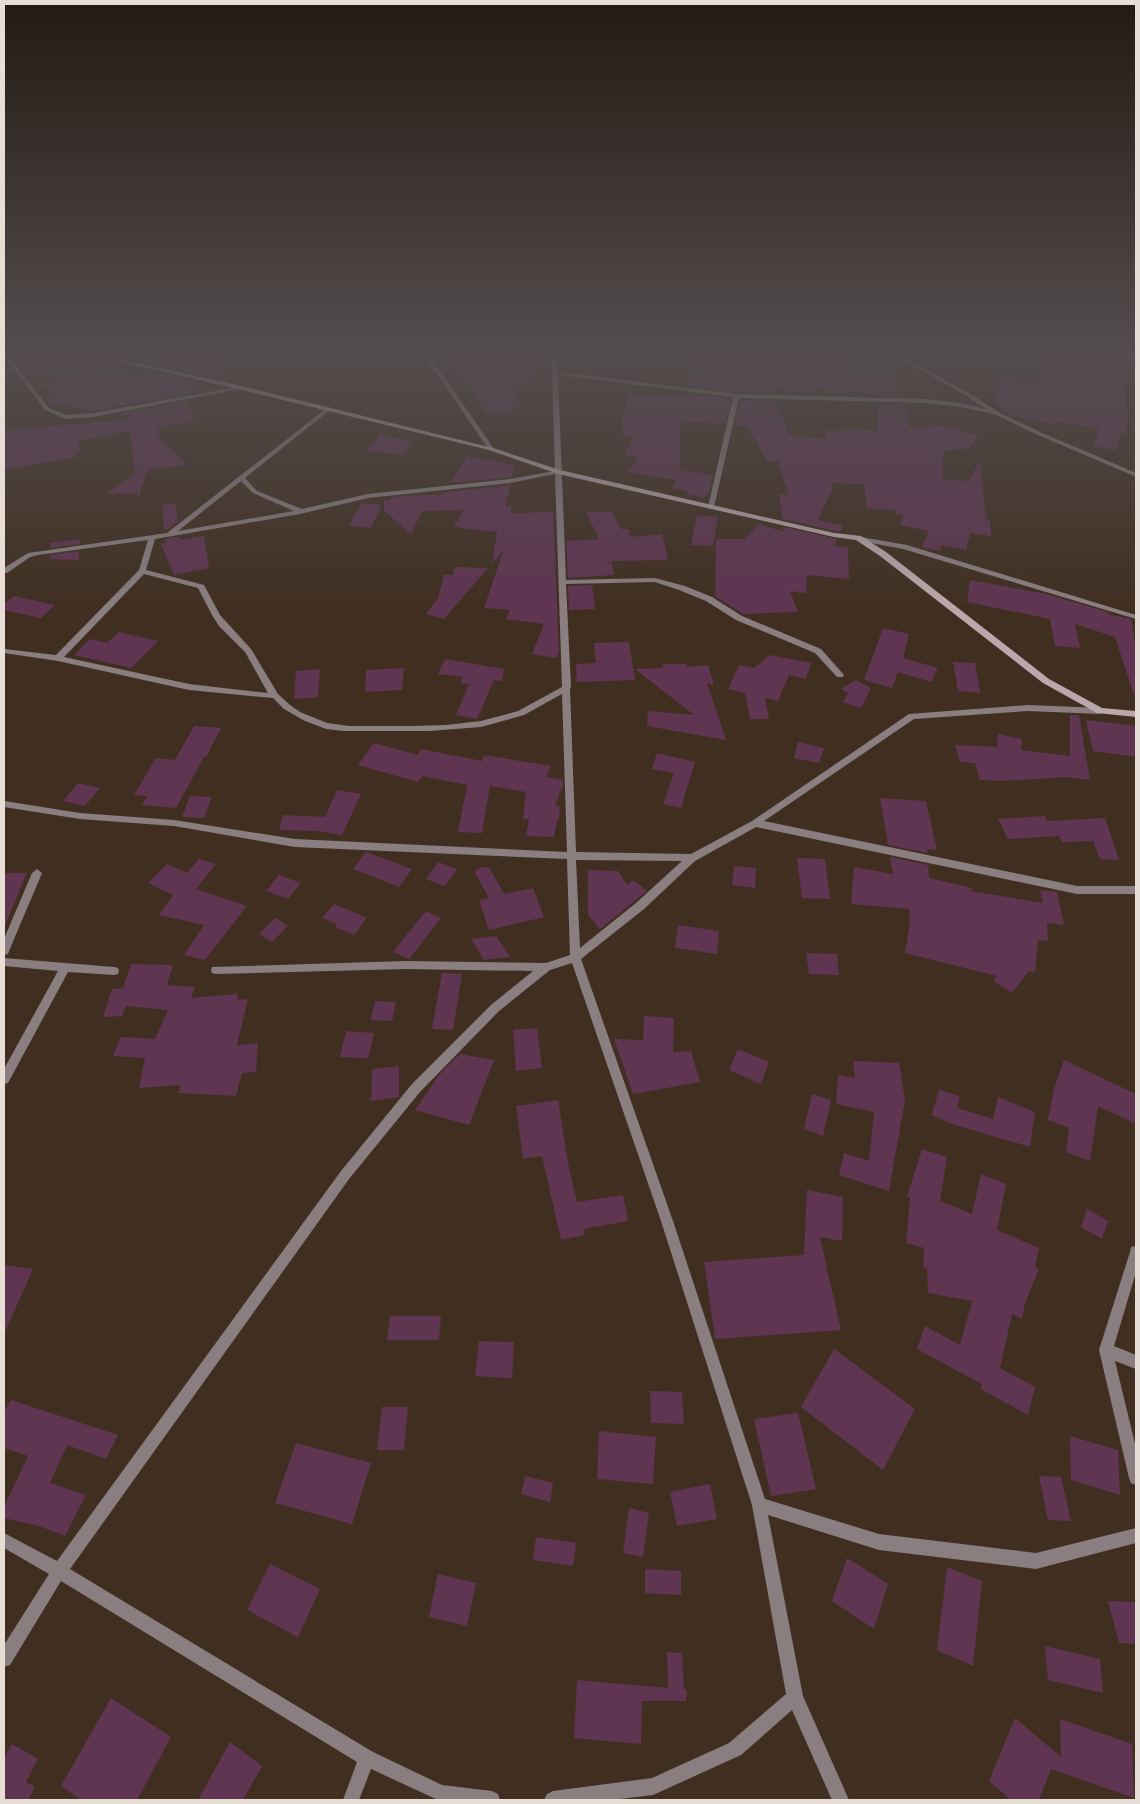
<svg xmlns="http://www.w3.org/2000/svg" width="1140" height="1804" font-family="'IBM Plex Sans',sans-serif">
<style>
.building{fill:#5f3552}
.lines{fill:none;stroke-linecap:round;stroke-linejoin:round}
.street{fill:#8a7e81;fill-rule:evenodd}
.secondary{fill:#bba8ad;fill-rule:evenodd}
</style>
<rect width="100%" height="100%" fill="#402f21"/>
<path class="building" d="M17,354H84L86,356L131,366L112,367L106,371L149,380L157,372L204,383L192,393L93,411L47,403L59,393L39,387L73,369L23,372L19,366Z
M449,354H529V355H536L537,381L511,382L520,406L511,407L513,413L487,415Z
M777,354H843L838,360L851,362L847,369L891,371L900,396H879L846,390L844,394L818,389L815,394L770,389L772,393L736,392L688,386L692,375L699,362L770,367Z
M1038,354L1056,355L1057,362L1103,367L1101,360L1136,363V378H1125L1128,427H1126V435L1120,434L1116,451L1094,446L1099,429L1056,421V424L1014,417L1008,415L996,402L994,396V378L1042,381Z
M174,356L225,365L211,377L163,367Z
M686,393L731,399L725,424L680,421V475L683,470L713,475L710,489L704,498L686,494L688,491L672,488L677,480L627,472L638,457L625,455L633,436H622L623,414L629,394L684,397Z
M740,400L775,401L789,434L793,436L826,438V430L844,431V428L877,431L878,404H903L905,409H908L909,427L944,426L979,435L969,448L944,451L942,479L968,481L980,461L986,519L990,520L991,536L970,533L966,550L942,545L939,551L922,547L929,531L900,525L903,515L895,514V510L867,509L864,484L831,483L833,488L818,520L843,526L840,532L782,519L779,494L789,495L778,461H767L748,427L735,425Z
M186,401L195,420L155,428L160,433L155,434L187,465L147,470L138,500L137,493L107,494L135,473L130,430L78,441L81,452L75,450L76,457L4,470V430L127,420V417L114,415Z
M380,434L413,442L403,455L368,451Z
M467,456L514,465L512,477L450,483Z
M510,485L506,506H511V513L553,512L559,651L556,658L532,654L544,624L506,619L510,610L484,608L504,549L492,564L497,532L454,527L463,510L422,511L411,534L384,511V501L391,500V497L419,495H442L445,492Z
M361,503L382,505L371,528L349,526Z
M176,504L178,522L164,531L162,505Z
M586,512H612L621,529H629L630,537L662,534L668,560L611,561L614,575L568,578L566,541L599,539Z
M697,515L718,517L713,546L691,545Z
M759,524L784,532L783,527L837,539L834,546L848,547L849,579L807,575L806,593L790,591L798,612L743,614L715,596L716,539H744Z
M204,536L209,568L174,575L161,544L166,543L165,539L179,537L180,540Z
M80,539V544L50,548V543Z
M79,551V560L50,559V555Z
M455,567L488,568L444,619L426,614L438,598L444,575H453Z
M970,580L1046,594L1108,612L1107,614L1131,619L1136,650V694L1134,695L1115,637L1075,624L1080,648L1055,646L1050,619L967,602Z
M592,585L595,609L569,610L568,586Z
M14,596L55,605L41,618L4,610V604Z
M883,628L909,634L903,658L938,668L931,682L898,672L892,688L864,680Z
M119,632L158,641L131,668L74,655L90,639L107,643Z
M629,642L635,680L577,682L576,664L596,663L594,643Z
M770,655L811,663L806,679L789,675L778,701L765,698L769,719H750L745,693L728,689L739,665L754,668Z
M445,659L504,669L502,681L494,680L477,719L456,715L469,684L460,683L463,677L438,674Z
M953,662L975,663L980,693L958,691Z
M662,664H686V667L708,665L714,685L707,683L726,740L647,726L648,711L694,715L635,669L663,668Z
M404,668L402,690L365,692L366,670Z
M320,669L318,697L294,699L296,671Z
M856,680L871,688L861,708L843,702L848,693L841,689Z
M1070,715H1079L1090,780L1065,777L1003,781L980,780L975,763L960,762L955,745L997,747L998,734L1022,739L1021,750L1070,756Z
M1086,720L1136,726V757L1093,751Z
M194,726L221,728L206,757H204L176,808L142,805L147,796L134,795L156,758L175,760Z
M798,742L824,748L819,763L794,758Z
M374,743L418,755L421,749L482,761L484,755L551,766L546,777L563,780V785L555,805L560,806L559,820H557L554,837L526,836L529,819H523L526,792L490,786L482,833L458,832L467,785L422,776L418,782L358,765Z
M657,753L695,762L681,808L663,804L674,773L652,769Z
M78,783L100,788L85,806L63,801Z
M337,790L361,794L342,835L318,831L279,830L283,815L325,817Z
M190,796L212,797L204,818L182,817Z
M880,798L926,801L937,850L927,849L928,853L888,845Z
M1045,816L1047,821L1105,818L1119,860L1100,859L1093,841L1062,842L1059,836L1008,839L998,819Z
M366,852L412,869L399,887L353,869Z
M890,857L928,865L929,878L972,888L971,891L1043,903L1040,890L1057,892L1064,925L1047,923L1048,941L1038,940L1035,973L1029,971L1012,993L993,981L997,976L905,953L910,923L909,909L851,904L854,867L893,874Z
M797,858L825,859L830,899L802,898Z
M199,859L216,864L196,889L247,906L205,960L184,955L204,925L159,915L173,895L148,883L167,864L187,873Z
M438,862L457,869L445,886L426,879Z
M734,866L756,868L755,888L732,885Z
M483,867H489L504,894L533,888L544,917L489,930L479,900L489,898L474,871Z
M588,870L618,871L627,885L633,880L647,891L600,929L588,915Z
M4,873H27L4,927Z
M279,875L301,883L288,899L266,891Z
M334,904L367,918L354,935L335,927L337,924L322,918Z
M426,911L441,918L409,959L393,952Z
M275,918L288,926L272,942L259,934Z
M678,925L719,931L717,954L675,948Z
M496,936L510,957L484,960L471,939Z
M806,953L837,954L839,975L809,974Z
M131,964L173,965L167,985L195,987L191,998L238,994L237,1000L248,999L237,1045L258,1043L256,1072L242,1073L236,1096L178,1093L181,1085L139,1088L145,1058L113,1056L121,1037L155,1039L168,1010L126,1006L122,1016L103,1017L112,989L123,988Z
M442,973L462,974L453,1030L432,1029Z
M375,1001L396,1002L392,1021L371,1020Z
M644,1016L674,1018L673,1052L691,1051L700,1082L633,1094L614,1039L643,1040Z
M537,1028L542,1068L516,1071L513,1030Z
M346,1031L374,1033L368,1058L340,1057Z
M738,1049L769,1062L761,1084L729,1070Z
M460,1054L494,1060L469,1125L415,1110L439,1075Z
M1064,1060L1136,1094V1124L1098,1106L1090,1161L1066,1152L1069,1128L1048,1120L1054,1088Z
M853,1061L899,1063L905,1100L889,1191L839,1175L844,1153L869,1161L874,1112L836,1104L838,1075L855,1078Z
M399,1066V1097L371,1101L372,1069Z
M939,1089L960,1097L957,1108L993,1119L998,1097L1035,1112L1030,1147L952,1124L932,1115Z
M812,1094L831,1100L823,1136L804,1129Z
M558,1100L569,1168L577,1202L623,1195L628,1221L583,1229L585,1235L561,1240L542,1156L523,1159L516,1106Z
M922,1149L947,1157L940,1201L972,1214L981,1174L1006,1184L997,1230L1039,1248L1035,1266L1039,1269L1025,1303L1022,1319L1012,1314L1000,1368L1035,1387L1028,1415L981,1389L982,1384L917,1349L925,1326L960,1345L972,1301L928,1293L927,1268L923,1267L924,1248L906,1243L910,1198L907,1197Z
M807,1190L843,1197L842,1241L820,1237L827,1267L826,1271L828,1273L841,1330L715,1339L704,1262L804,1255Z
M1087,1209L1108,1221L1102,1239L1081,1227Z
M4,1265L33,1269L4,1334Z
M390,1316H441L439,1340H387Z
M479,1341L514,1342L512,1378L475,1376Z
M834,1349L915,1409L883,1470L801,1407Z
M650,1391L682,1392L684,1424L651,1423Z
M11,1400L118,1435L106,1459L67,1445L50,1483L86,1495L65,1536L39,1526L4,1518V1507L28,1456L4,1448V1412Z
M382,1407H408L404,1450H377Z
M798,1413L816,1489L771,1496L754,1419Z
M599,1431L656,1437L653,1484L597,1479Z
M1070,1436L1118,1450L1120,1495L1071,1480Z
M296,1443L371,1463L352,1524L275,1503Z
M525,1476L553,1483L550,1502L521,1494Z
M1039,1476L1061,1477L1071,1521L1048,1520Z
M710,1484L717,1519L677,1526L670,1492Z
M629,1508L649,1513L643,1557L623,1553Z
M536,1537L576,1543L573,1566L533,1560Z
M847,1558L888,1584L874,1629L832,1601Z
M270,1564L320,1589L298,1637L247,1610Z
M947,1567L982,1581L973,1666L937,1650Z
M645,1569L681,1571V1595L645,1593Z
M438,1574L476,1583L467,1626L429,1617Z
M1108,1601L1136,1602V1644L1119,1643Z
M1045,1646L1100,1659L1103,1693L1048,1680Z
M667,1652L682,1653L684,1689L687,1690L686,1701H642L641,1744L574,1738L577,1680L668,1688Z
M111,1698L171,1737L137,1800H81L61,1786Z
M1015,1718L1061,1757L1060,1719L1132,1744L1134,1798L1051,1769L1039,1800H1011L989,1781Z
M230,1742L262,1766L243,1800H198Z
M12,1744L38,1759L26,1782L35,1787L28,1800H4V1758Z"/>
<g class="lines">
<path class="street" d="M4,354H7L49,408L66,415L93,413L242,386L245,388L93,417L65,419L45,410L4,357Z
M419,354H425L441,372L494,449L493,450H489L437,374Z
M549,354H555L558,372L736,394L926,399L960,403L986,409L965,395L891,354H897L969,393L998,412L1040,432L1136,473V477L1134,476L1036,434L994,414L960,407L926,403L739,398L714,507L711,509L708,507L733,397L558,375L566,580L655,578L685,586L712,597L742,616L821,649L844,675L843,677H837L815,653L736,620L706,601L679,590L655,582L566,584L571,687L570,689L576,852L691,854L752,821L909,714L1028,705L1100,708L1104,711L1100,714L1028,711L914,719L764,821L1077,886H1136V894H1077L756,827L695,861L644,909L581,959L673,1221L765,1499L879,1534L1036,1553L1136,1528V1543L1036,1569L879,1550L768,1515L803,1696L849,1800H832L792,1710L741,1755L653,1795L612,1800H544L547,1794L553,1791L652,1778L729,1743L786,1694L752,1505L661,1221L572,963L550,970L499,1011L420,1092L349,1179L70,1569L373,1752L442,1785L492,1791L498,1794L500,1800H438L371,1769L359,1800H343L357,1762L61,1581L10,1665L4,1667V1645L49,1574L4,1548V1533L57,1561L341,1171L412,1084L491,1005L533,971L406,969L216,974L212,973L211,970L212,967L406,961L546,963L570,955L567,859L295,847L174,826L80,819L4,807V801L80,813L174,820L295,839L567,852L562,694L524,715L481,727L429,731H343L326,729L305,721L284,709L273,698L189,690L58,661L4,653V649L56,655L139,570L148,540L38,555L30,557L7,573H4V568L28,553L167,533L328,407L330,408V410L245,478L257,491L302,509L368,494L510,479L555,471L552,373ZM555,474L562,687L518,711L481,721L446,725L412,726H349L327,723L300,712L290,705L278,694L251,649L220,615L204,585L146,570L155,539L300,514L368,498L510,483ZM241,481L253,493L294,511L178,531ZM144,574L198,588L212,615L219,626L245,652L268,693L189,684L64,657ZM576,860L682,861L636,903L580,948Z
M1077,354H1094L1136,357V361L1080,356Z
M855,536L907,545L1136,615V619L903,549L855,540Z
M37,869L42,873L9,951L8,954L4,955V939L32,873Z
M4,958L114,967L118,968L119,971L118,974L114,975L68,972L8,1083L4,1084V1069L58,971L4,966Z
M1136,1246V1272L1114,1346L1136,1355V1369L1115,1361L1136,1448V1485L1131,1483L1129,1478L1099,1350L1130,1252L1131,1247Z"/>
<path class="secondary" d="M86,354H95L242,386L493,448L560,470L834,533L861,536L886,552L1049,679L1102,708L1136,711V717L1097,713L1043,683L880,556L856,540L834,537L558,474L489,450L242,390Z"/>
</g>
<linearGradient id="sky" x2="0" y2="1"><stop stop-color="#231a12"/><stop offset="0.58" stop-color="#534d4e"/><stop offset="1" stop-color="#534d4e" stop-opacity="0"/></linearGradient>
<rect width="1140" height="606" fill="url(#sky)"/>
<rect width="1140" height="1804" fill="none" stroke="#e9ded5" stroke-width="10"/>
</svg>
